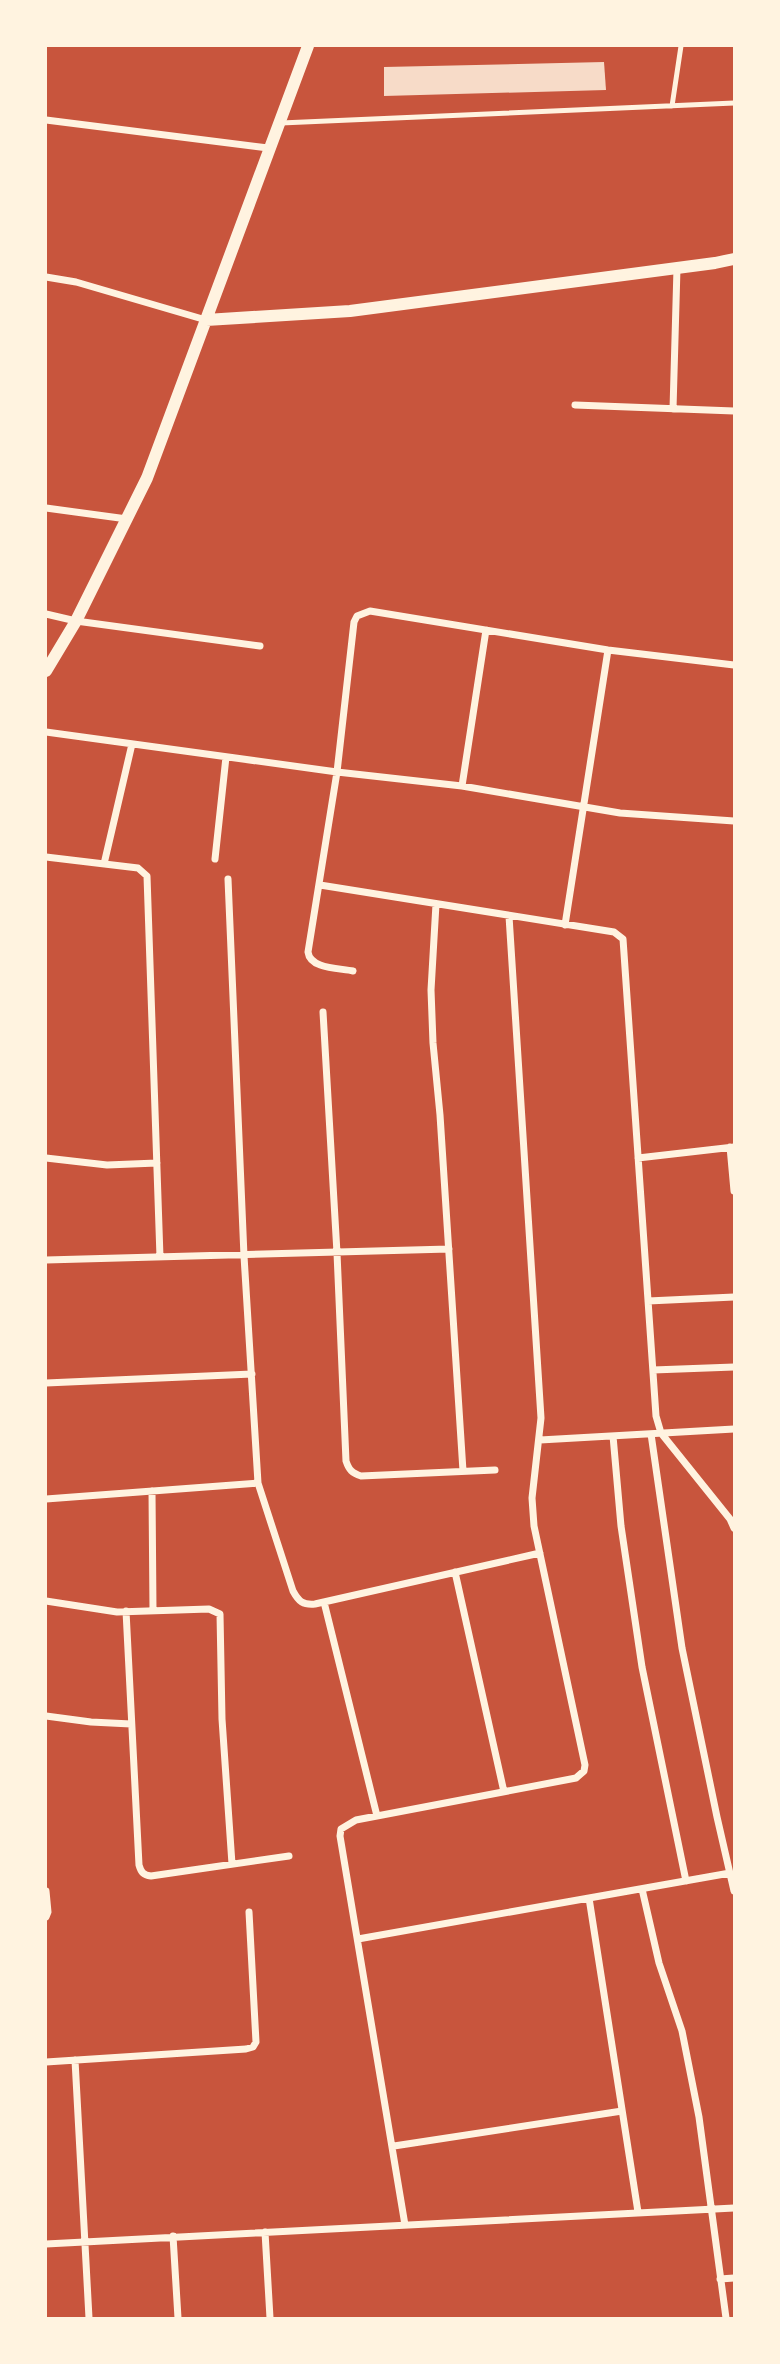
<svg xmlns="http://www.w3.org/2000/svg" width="780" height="2364" font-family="'Fira Sans',sans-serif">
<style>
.building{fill:#f7dbc8}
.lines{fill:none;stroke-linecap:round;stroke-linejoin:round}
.service{stroke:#fff3e0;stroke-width:5}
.minor{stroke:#fff3e0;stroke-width:7}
.tertiary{stroke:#fff3e0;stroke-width:12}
</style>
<rect width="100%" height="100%" fill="#c8553d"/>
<path class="building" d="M604,62L606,90L384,96V67Z"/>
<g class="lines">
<path class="service" d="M672,106L681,46
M281,123L734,103"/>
<path class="minor" d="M46,120L268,148
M46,277L76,282L206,320
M575,405L734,411
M673,409L677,268
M46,508L127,519
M46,614L76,621L260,646
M46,732L337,772L462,786L620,813L734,821
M462,786L486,630
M46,857L138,868L147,876L160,1257
M215,859L226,757
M104,864L132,744
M228,879L244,1256L258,1483L293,1591C299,1602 303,1605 315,1604L540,1553
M320,885L614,932L623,939L656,1416L661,1433L730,1519L734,1528
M436,904L431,990L433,1043L440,1115L463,1471
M565,925L608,650
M353,971C339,968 310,969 308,952L337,772L354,622L357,616L370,611L608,650L734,665
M323,1012L337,1253L346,1461C349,1470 352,1473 361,1476L495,1470
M730,1147L734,1191
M46,1158L107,1165L157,1163
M638,1158L734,1147
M46,1260L449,1249
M648,1301L734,1297
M653,1370L734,1367
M46,1383L252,1374
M651,1434L682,1648L717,1817L734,1891
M613,1436L621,1526L642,1667L686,1881
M540,1440L734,1429
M152,1491L153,1610
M46,1499L258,1483
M455,1572L504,1792
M46,1601L117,1612L209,1609L220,1614L222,1719L232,1864
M324,1602L377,1816
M126,1611L139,1865C141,1872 143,1875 151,1876L289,1856
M46,1716L91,1722L131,1724
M642,1889L659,1963L682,2031L699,2117L726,2318
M46,1891L48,1912L46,1917
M589,1898L638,2212
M358,1939L730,1873
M75,2060L89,2318
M46,2062L246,2049L253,2047L256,2042L249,1912
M394,2146L622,2111
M405,2225L340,1836L341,1829L356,1820L576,1778L584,1771L585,1765L534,1526L532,1498L541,1418L509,916
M265,2232L270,2318
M173,2236L178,2318
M46,2244L734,2208
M720,2279L734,2278"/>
<path class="tertiary" d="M206,320L350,311L715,263L734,259
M46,671L76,621L147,478L308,46"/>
</g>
<rect width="780" height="2364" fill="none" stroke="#fff3e0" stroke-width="94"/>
</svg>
